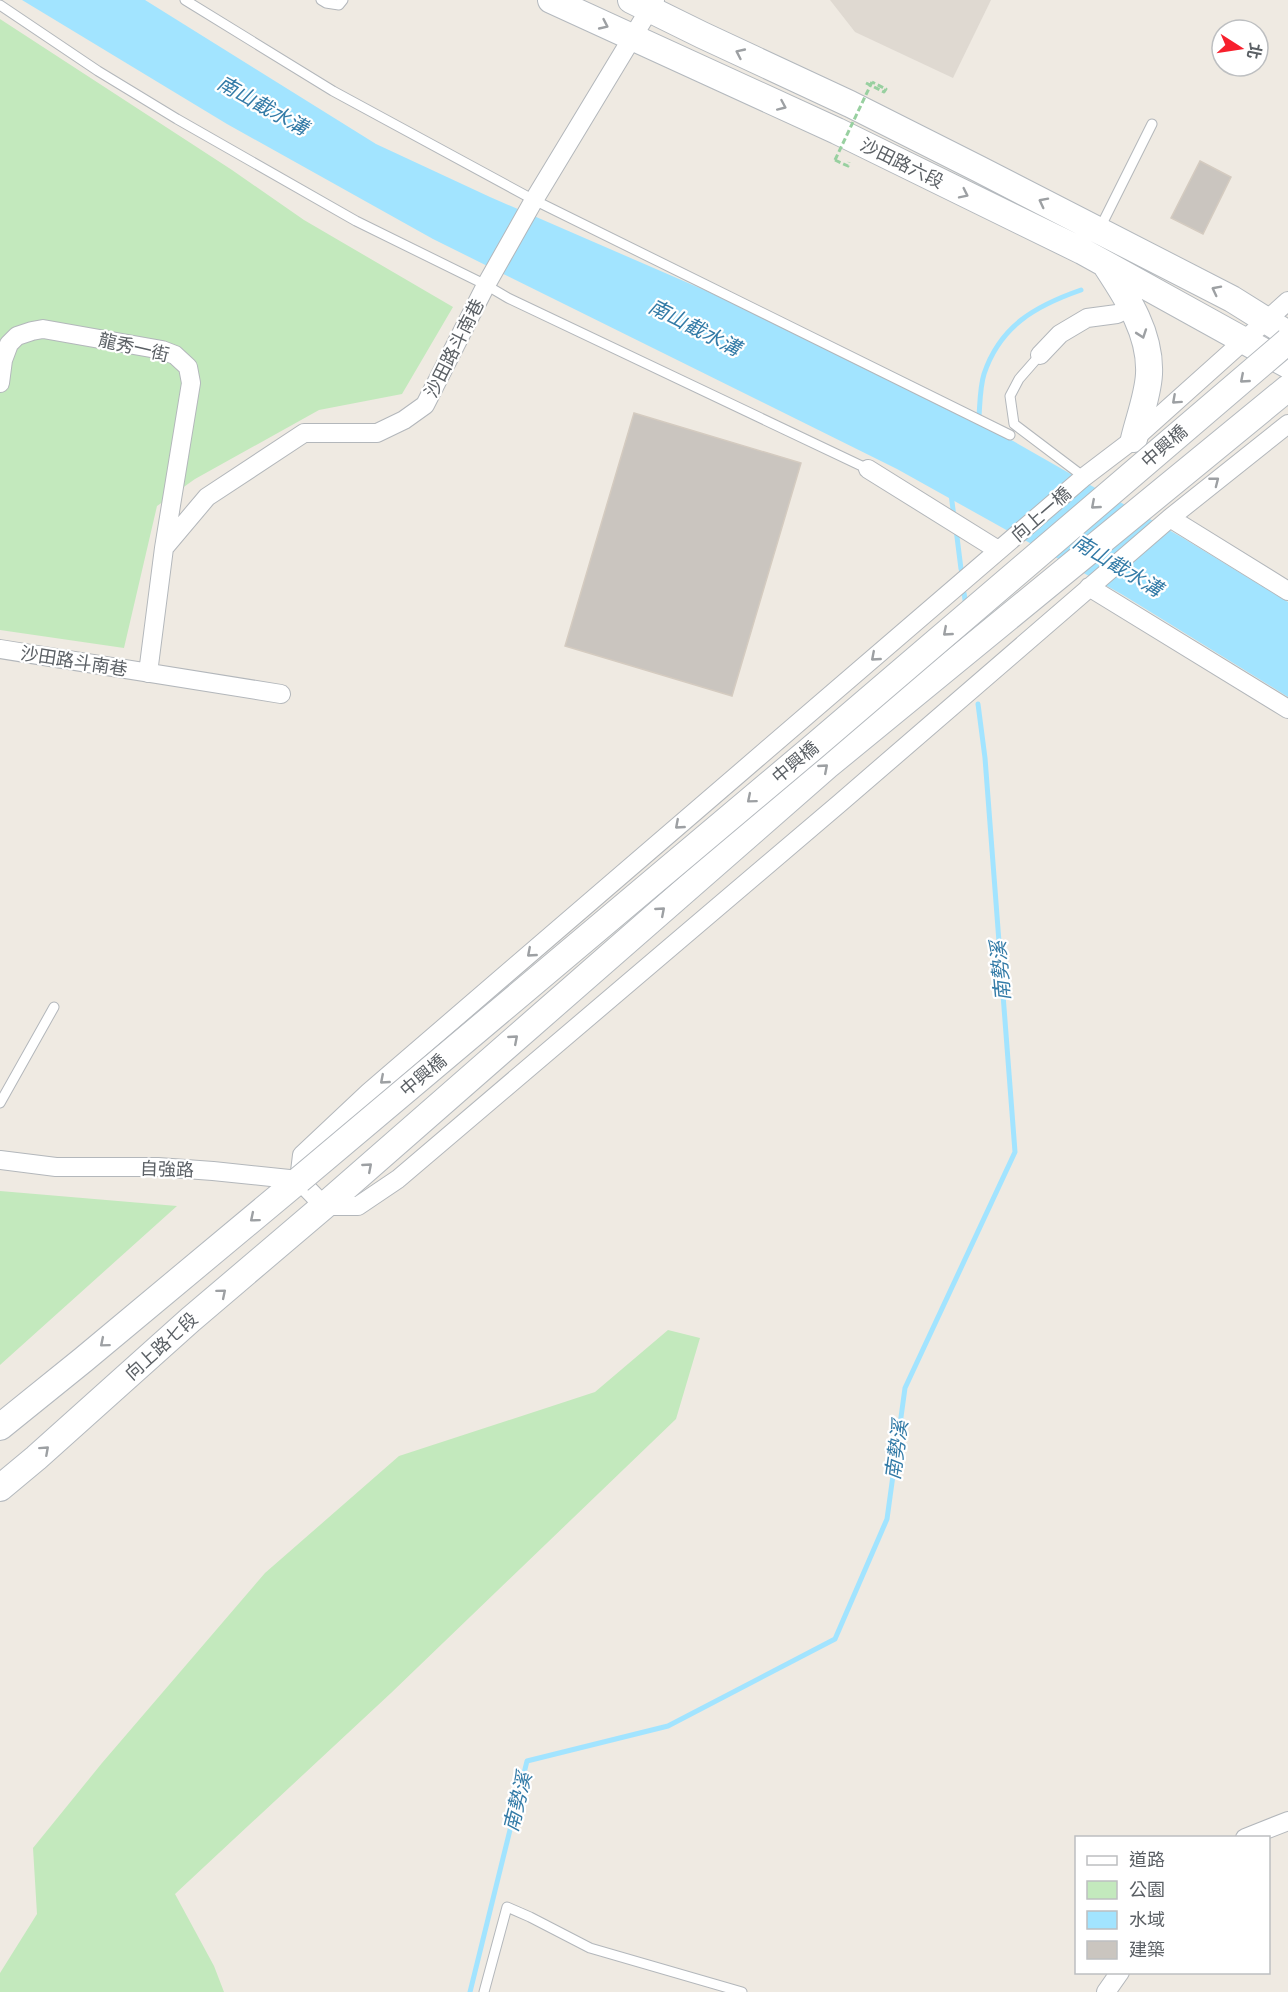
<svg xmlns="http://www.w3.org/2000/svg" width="1288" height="1992" font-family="'IBM Plex Sans','Noto Sans TC',sans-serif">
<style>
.education{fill:#dfd9d1}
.green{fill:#c3e9bd}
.water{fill:#a2e4ff}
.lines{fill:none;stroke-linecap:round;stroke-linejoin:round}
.stream{stroke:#a2e4ff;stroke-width:5}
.building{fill:#cac5bf;stroke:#d4cbc0;stroke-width:1.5}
.lane-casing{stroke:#b3b7bb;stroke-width:11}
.street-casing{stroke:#b3b7bb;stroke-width:20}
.secondary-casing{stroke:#b4b9be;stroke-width:28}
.path{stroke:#98d0a0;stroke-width:3;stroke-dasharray:6 3;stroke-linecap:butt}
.lane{stroke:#fff;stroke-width:9}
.street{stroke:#fff;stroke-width:18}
.secondary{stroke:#fff;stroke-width:26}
.secondary-bridge-casing{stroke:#b4b9be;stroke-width:28;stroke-linecap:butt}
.path-bridge{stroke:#98d0a0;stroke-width:3;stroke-dasharray:6 3;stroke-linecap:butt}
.secondary-bridge{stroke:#fff;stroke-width:26}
.oneway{stroke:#9da0a3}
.labels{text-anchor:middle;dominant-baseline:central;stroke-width:4.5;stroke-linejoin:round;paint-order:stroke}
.street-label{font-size:18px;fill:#5b6065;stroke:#fff}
.water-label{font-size:20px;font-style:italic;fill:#337ba7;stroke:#fff}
</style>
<rect width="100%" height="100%" fill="#efeae2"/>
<path class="education" d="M830,0H991L953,78L855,32Z"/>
<path class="green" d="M0,19L232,170L304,220L453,307L402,394L319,410L195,479L157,506L124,648L0,630Z
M0,1191L177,1206L0,1365Z
M668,1330L700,1338L676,1419L391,1693L175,1894L214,1966L224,1992H0V1973L37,1914L33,1848L102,1763L265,1573L399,1456L595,1392Z"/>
<path class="water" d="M22,0H145L376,144L490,197L709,292L999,433L1183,538L1288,602V697L1123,595L897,469L433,239L227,124Z"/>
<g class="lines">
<path class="stream" d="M979,416C980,403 980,387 984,374C1000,326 1035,306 1081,290
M951,494L954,517
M956,529L961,569
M964,593L966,606
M470,1992L527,1761L668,1726L835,1639L887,1519L905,1388L1015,1152L985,758L978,704"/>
</g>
<path class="building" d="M1200,161L1231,177L1203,234L1171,218Z
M634,413L801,463L732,696L565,646Z"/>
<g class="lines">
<defs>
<path id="lane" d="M185,0L333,91L534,200L1010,435
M321,0L326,3L339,5L343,0
M0,5L98,71L177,119L356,221L486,285L508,298L868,469
M1100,228L1152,124
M1040,355L1019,379L1010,396L1014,424L1084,477
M0,1103L54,1007
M484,1992L507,1907L530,1917L590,1948L742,1992"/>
<path id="street" d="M1040,355L1060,334L1087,318L1117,314L1133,306
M0,383L3,360L9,344L17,336L32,331L43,329L162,350L175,355L188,367L191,383L164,548
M868,469L998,550
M1170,518L1288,591
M1089,587L1288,709
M0,649L281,694
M148,673L164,548L207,497L304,433H377L404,420L425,405L486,285L534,200L655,0
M0,1160L56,1167H158L213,1171L299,1180L324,1206H358L398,1179L840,803L1170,518L1288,424
M299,1180L302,1155L369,1092L1084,477L1134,439L1288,301
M1245,1838L1288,1821
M1106,1992L1120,1972"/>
<path id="secondary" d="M551,0L837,131L1082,251L1288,365
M631,0L702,35L850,104L979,169L1232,299L1288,334
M1107,267C1128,299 1151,334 1149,374C1148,395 1139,418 1134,439
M0,1427L83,1360L299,1180
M0,1488L36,1458L190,1320L324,1206L827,766L1288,388"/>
</defs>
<use href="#lane" class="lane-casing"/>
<use href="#street" class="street-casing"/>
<use href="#secondary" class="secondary-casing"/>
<path class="path" d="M866,83L884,92L886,89L872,82
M835,160L848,166L849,162"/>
<use href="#lane" class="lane"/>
<use href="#street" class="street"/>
<use href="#secondary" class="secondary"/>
<defs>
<path id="secondary-bridge" d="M299,1180L811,749L1288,341"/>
</defs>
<use href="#secondary-bridge" class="secondary-bridge-casing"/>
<path class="path-bridge" d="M835,160L872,82"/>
<use href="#secondary-bridge" class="secondary-bridge"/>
</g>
<defs><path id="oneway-chevron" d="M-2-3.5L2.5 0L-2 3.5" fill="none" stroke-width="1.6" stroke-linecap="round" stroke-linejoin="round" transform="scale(1.5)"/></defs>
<g class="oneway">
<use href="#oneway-chevron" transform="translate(604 25) rotate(25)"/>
<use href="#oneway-chevron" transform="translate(740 53) rotate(-155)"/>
<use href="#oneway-chevron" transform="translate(782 106) rotate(24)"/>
<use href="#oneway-chevron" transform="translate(964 194) rotate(26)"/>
<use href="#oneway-chevron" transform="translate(1043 202) rotate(-153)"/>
<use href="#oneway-chevron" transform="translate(1216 290) rotate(-153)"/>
<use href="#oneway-chevron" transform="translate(1142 334) rotate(71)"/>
<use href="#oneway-chevron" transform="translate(1244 379) rotate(139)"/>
<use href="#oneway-chevron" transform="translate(1176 400) rotate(138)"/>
<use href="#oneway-chevron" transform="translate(1215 481) rotate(-38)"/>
<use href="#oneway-chevron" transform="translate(1095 505) rotate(139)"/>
<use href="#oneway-chevron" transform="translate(947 632) rotate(139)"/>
<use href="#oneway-chevron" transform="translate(875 657) rotate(139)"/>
<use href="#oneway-chevron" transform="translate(824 768) rotate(-41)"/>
<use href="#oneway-chevron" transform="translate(751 799) rotate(140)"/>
<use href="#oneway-chevron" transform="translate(679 825) rotate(139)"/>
<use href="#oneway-chevron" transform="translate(661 911) rotate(-41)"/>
<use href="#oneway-chevron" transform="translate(531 953) rotate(139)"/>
<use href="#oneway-chevron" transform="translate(514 1039) rotate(-41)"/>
<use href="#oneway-chevron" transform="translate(384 1080) rotate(139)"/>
<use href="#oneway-chevron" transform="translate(368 1167) rotate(-41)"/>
<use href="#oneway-chevron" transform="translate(254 1218) rotate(140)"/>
<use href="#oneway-chevron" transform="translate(222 1293) rotate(-40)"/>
<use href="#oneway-chevron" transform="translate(104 1343) rotate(140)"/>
<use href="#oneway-chevron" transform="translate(45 1450) rotate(-42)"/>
</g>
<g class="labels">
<g class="street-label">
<text transform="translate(902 163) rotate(26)">沙田路六段</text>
<text transform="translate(134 347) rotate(13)">龍秀一街</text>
<text transform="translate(454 348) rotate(-63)">沙田路斗南巷</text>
<text transform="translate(1164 446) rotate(-41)">中興橋</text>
<text transform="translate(1041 514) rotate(-41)">向上一橋</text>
<text transform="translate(74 661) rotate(9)">沙田路斗南巷</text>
<text transform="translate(795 762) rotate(-40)">中興橋</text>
<text transform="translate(423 1075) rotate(-40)">中興橋</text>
<text transform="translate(167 1169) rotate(2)">自強路</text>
<text transform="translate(161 1346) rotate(-42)">向上路七段</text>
</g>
<g class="water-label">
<text transform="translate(263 105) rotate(29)">南山截水溝</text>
<text transform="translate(695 327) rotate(27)">南山截水溝</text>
<text transform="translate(1118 565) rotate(31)">南山截水溝</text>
<text transform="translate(1000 971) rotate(-95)">南勢溪</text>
<text transform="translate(896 1450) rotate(-82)">南勢溪</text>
<text transform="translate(517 1802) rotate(-76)">南勢溪</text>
</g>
</g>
<rect x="1075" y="1836" width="195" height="138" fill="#ffffff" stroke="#bdbfc1" stroke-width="1.5"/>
<rect x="1087" y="1856" width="30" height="9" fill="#ffffff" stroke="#bdbfc1" stroke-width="1.5"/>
<text x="1129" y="1866" font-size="18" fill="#5b6065">道路</text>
<rect x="1087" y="1881" width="30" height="18" fill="#c3e9bd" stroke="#bdbfc1" stroke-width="1.5"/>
<text x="1129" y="1896" font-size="18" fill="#5b6065">公園</text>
<rect x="1087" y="1911" width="30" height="18" fill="#a2e4ff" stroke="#bdbfc1" stroke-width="1.5"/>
<text x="1129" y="1926" font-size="18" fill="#5b6065">水域</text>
<rect x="1087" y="1941" width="30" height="18" fill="#cac5bf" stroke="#bdbfc1" stroke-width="1.5"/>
<text x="1129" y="1956" font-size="18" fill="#5b6065">建築</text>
<g transform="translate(1240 48) rotate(102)"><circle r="28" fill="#ffffff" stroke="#bdbfc1" stroke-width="1.5"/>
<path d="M0-4.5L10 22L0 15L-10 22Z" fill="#f7202d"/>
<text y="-9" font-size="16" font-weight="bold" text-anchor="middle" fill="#5b6065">北</text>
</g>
</svg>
